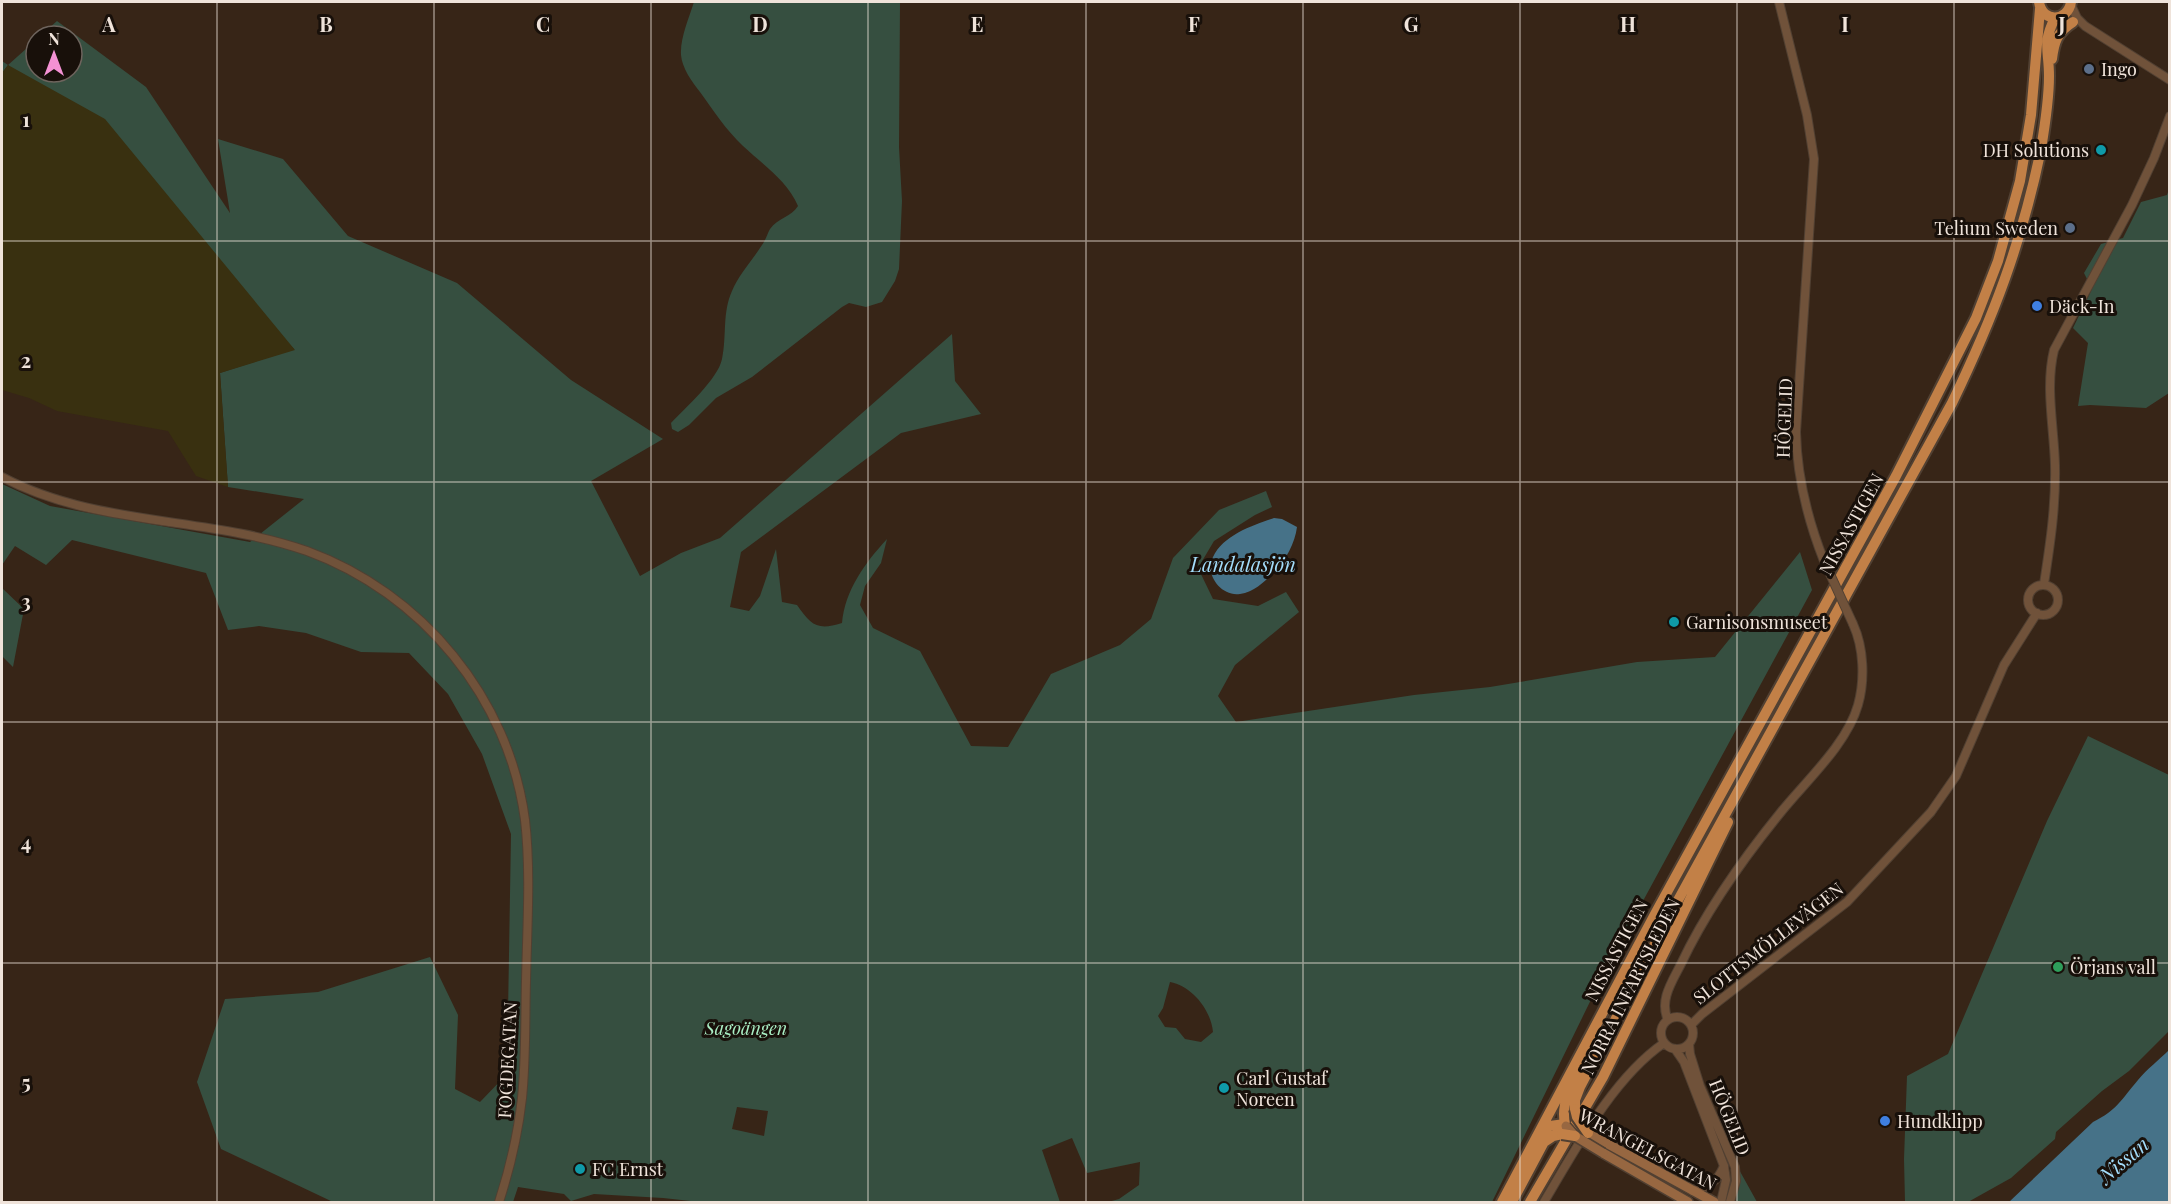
<svg xmlns="http://www.w3.org/2000/svg" width="2171" height="1204" font-family="'Playfair Display',serif">
<style>
.green{fill:#364f40;fill-rule:evenodd}
.sand{fill:#393010}
.water{fill:#467288}
.lines{fill:none;stroke-linecap:round;stroke-linejoin:round}
.tertiary-casing{stroke:#514032;stroke-width:10}
.secondary-casing{stroke:#514032;stroke-width:12}
.trunk-casing{stroke:#514032;stroke-width:14}
.tertiary{stroke:#70523a;stroke-width:8}
.secondary{stroke:#976741;stroke-width:9}
.trunk{stroke:#c28047;stroke-width:10}
.tertiary-bridge-casing{stroke:#514032;stroke-width:10;stroke-linecap:butt}
.secondary-bridge-casing{stroke:#514032;stroke-width:12;stroke-linecap:butt}
.trunk-bridge-casing{stroke:#514032;stroke-width:14;stroke-linecap:butt}
.tertiary-bridge{stroke:#70523a;stroke-width:8}
.secondary-bridge{stroke:#976741;stroke-width:9}
.trunk-bridge{stroke:#c28047;stroke-width:10}
.grid{fill:none;stroke:#efe3da;stroke-width:1.5;stroke-opacity:0.55}
.service-dot{fill:#5c6f8a;stroke:#18100a;stroke-width:2}
.culture-dot{fill:#0f9aa8;stroke:#18100a;stroke-width:2}
.shop-dot{fill:#3f7fe0;stroke:#18100a;stroke-width:2}
.leisure-dot{fill:#2e9e5b;stroke:#18100a;stroke-width:2}
.labels{text-anchor:middle;dominant-baseline:central;stroke-width:6;stroke-linejoin:round;paint-order:stroke}
.poi-label{font-size:18px;fill:#efe3da;stroke:#18100a;text-anchor:start}
.street-label{font-size:18px;fill:#efe3da;stroke:#18100a}
.park-label{font-size:18px;font-style:italic;fill:#a9eec4;stroke:#18100a}
.water-label{font-size:20px;font-style:italic;fill:#a3dcfa;stroke:#18100a}
.grid-label{font-size:20px;text-anchor:middle;font-weight:bold;fill:#efe3da;stroke:#18100a;stroke-width:6;stroke-linejoin:round;paint-order:stroke}
</style>
<rect width="100%" height="100%" fill="#372517"/>
<path class="green" d="M694,2H900L899,147L902,201L899,269L895,281L882,302L866,307L849,303L842,307L752,377L716,398L689,425L678,432L672,429L671,423C685,408 718,379 722,359C727,336 722,313 732,291C739,274 752,261 762,245C766,240 767,234 770,229C778,218 791,217 798,206C787,180 762,164 743,146C726,130 713,110 700,92C692,82 682,68 681,55C680,38 689,18 694,2Z
M57,21L146,87L230,213L218,139L283,159L348,236L457,283L571,380L663,439L591,481L640,576L681,553L720,538L952,334L955,381L981,414L901,433L741,552L730,607L749,611L760,596L776,549L782,602L797,605C811,625 817,631 842,623C845,590 865,563 887,539L881,563L865,586L860,605L873,628L920,651L971,746L1008,747L1051,674L1120,645L1151,619L1173,558L1219,510L1266,491L1272,507L1255,515L1214,541L1198,568L1213,599L1258,606L1286,592L1299,612L1235,665L1218,696L1236,722L1414,695L1490,687L1637,662L1715,657L1800,552L1812,590L1606,969L1492,1202H1108L1119,1199L1139,1185L1140,1162L1087,1173L1072,1138L1042,1150L1060,1202H700L663,1198L594,1194L571,1201L564,1194L518,1187L513,1202H333L221,1149L197,1082L225,999L318,992L430,957L458,1015L455,1089L480,1102L507,1074L511,834L482,754L448,694L409,653L361,652L306,633L259,626L228,630L206,573L72,540L46,565L15,546L2,565V484L50,506L250,542L304,499L228,487L220,373L294,349L8,65L2,73V61L8,65L36,40V72H72V36H40ZM1170,982C1192,986 1211,1010 1213,1032L1201,1042L1185,1039L1176,1028L1165,1027L1158,1016L1163,1008ZM737,1107L768,1111L764,1136L732,1129Z
M2169,189V393L2146,408L2090,405L2078,406L2088,343L2073,328L2092,289L2084,273L2101,244L2123,238L2141,202L2167,195Z
M2,588L24,609L13,667L2,656Z
M2088,736L2169,775V1031L2129,1071L2102,1091L2056,1132L2055,1139L2011,1178L1968,1202H1905L1904,1159L1907,1076L1948,1054L2047,821Z
M1737,1166L1757,1202H1736L1739,1179Z"/>
<path class="sand" d="M8,65L105,119L295,350L220,373L228,487L196,476L168,431L57,411L29,398L2,390V73Z"/>
<path class="water" d="M1274,518L1282,519L1297,527C1295,543 1286,560 1274,572C1265,581 1255,592 1240,594C1221,597 1204,574 1213,557C1223,535 1253,525 1274,518Z
M2169,1050V1202H2009L2093,1122C2117,1110 2121,1100 2138,1080C2147,1069 2159,1060 2169,1050Z"/>
<g class="lines">
<defs>
<path id="tertiary" d="M1779,2L1807,115L1814,159L1796,432C1797,478 1807,518 1824,561
M2071,5L2077,18L2085,26L2170,80
M2,477C96,527 208,516 307,551C422,593 509,698 525,820C531,872 527,929 526,981C525,1020 526,1059 522,1098C518,1134 510,1168 499,1202
M2044,584C2050,545 2056,506 2055,465C2054,427 2045,387 2054,350L2132,205L2154,158L2170,116
M2028 600a15 15 0 1 1 30 0a15 15 0 1 1-30 0Z
M1661 1033a16 16 0 1 1 32 0a16 16 0 1 1-32 0Z
M1668,1020C1659,1000 1672,982 1681,964C1707,909 1742,860 1781,812C1806,781 1847,744 1858,705C1865,680 1864,648 1853,624
M1691,1025L1702,1014L1847,902L1931,812L1956,776L2004,665L2037,613
M1689,1044L1690,1054L1700,1086L1735,1167L1736,1181L1730,1202
M1675,1049L1684,1062L1724,1166L1726,1180L1721,1202
M1693,1191C1710,1186 1717,1182 1724,1166
M1544,1202C1575,1150 1613,1078 1664,1043"/>
<path id="secondary" d="M1588,1133L1714,1202
M1603,1153L1688,1202"/>
<path id="trunk" d="M2039,2C2042,23 2068,22 2071,2
M2052,59C2054,42 2057,32 2073,22
M1575,1109V1100L1580,1087L1677,902L1952,403C1993,318 2022,242 2041,149C2045,125 2049,100 2049,76C2049,50 2042,43 2055,18
M1540,1134L1550,1126L1565,1124C1558,1092 1589,1062 1596,1031
M1502,1202L1655,914L1896,476L1976,318L1998,261L2020,181L2031,115L2040,9
M1512,1202L1544,1142L1553,1136L1562,1134
M1530,1202L1603,1077L1728,822"/>
</defs>
<use href="#tertiary" class="tertiary-casing"/>
<use href="#secondary" class="secondary-casing"/>
<use href="#trunk" class="trunk-casing"/>
<use href="#tertiary" class="tertiary"/>
<use href="#secondary" class="secondary"/>
<use href="#trunk" class="trunk"/>
<defs>
<path id="tertiary-bridge" d="M1824,561L1853,624"/>
<path id="secondary-bridge" d="M1566,1126L1575,1136L1603,1153"/>
<path id="trunk-bridge" d="M1575,1109L1577,1117L1588,1133
M1562,1134L1575,1136"/>
</defs>
<use href="#tertiary-bridge" class="tertiary-bridge-casing"/>
<use href="#secondary-bridge" class="secondary-bridge-casing"/>
<use href="#trunk-bridge" class="trunk-bridge-casing"/>
<use href="#tertiary-bridge" class="tertiary-bridge"/>
<use href="#secondary-bridge" class="secondary-bridge"/>
<use href="#trunk-bridge" class="trunk-bridge"/>
</g>
<path class="grid" d="M217,2V1202M434,2V1202M651,2V1202M868,2V1202M1086,2V1202M1303,2V1202M1520,2V1202M1737,2V1202M1954,2V1202M2,241H2170M2,482H2170M2,722H2170M2,963H2170"/>
<g class="service-dot">
<circle cx="2089" cy="69" r="6"/>
<circle cx="2070" cy="228" r="6"/>
</g>
<g class="culture-dot">
<circle cx="2101" cy="150" r="6"/>
<circle cx="1674" cy="622" r="6"/>
<circle cx="1224" cy="1088" r="6"/>
<circle cx="580" cy="1169" r="6"/>
</g>
<g class="shop-dot">
<circle cx="2037" cy="306" r="6"/>
<circle cx="1885" cy="1121" r="6"/>
</g>
<circle class="leisure-dot" cx="2058" cy="967" r="6"/>
<g class="labels">
<g class="poi-label">
<text x="2101" y="69">Ingo</text>
<text x="2089" y="150" text-anchor="end">DH Solutions</text>
<text x="2058" y="228" text-anchor="end">Telium Sweden</text>
<text x="2049" y="306">Däck-In</text>
<text x="1686" y="622">Garnisonsmuseet</text>
<text x="2070" y="967">Örjans vall</text>
<text x="1236" y="1078">Carl Gustaf<tspan x="1236" dy="21">Noreen</tspan></text>
<text x="1897" y="1121">Hundklipp</text>
<text x="592" y="1169">FC Ernst</text>
</g>
<g class="street-label">
<text transform="translate(1784 418) rotate(-88)">HÖGELID</text>
<text transform="translate(1851 524) rotate(-61)">NISSASTIGEN</text>
<text transform="translate(1768 943) rotate(-38)">SLOTTSMÖLLEVÄGEN</text>
<text transform="translate(1616 950) rotate(-62)">NISSASTIGEN</text>
<text transform="translate(1630 986) rotate(-63)">NORRA INFARTSLEDEN</text>
<text transform="translate(507 1060) rotate(-87)">FOGDEGATAN</text>
<text transform="translate(1730 1117) rotate(68)">HÖGELID</text>
<text transform="translate(1648 1149) rotate(28)">WRANGELSGATAN</text>
</g>
<g class="park-label">
<text x="746" y="1028">Sagoängen</text>
</g>
<g class="water-label">
<text x="1243" y="563">Landalasjön</text>
<text transform="translate(2123 1159) rotate(-40)">Nissan</text>
</g>
</g>
<g class="grid-label">
<text x="109" y="32">A</text>
<text x="326" y="32">B</text>
<text x="543" y="32">C</text>
<text x="760" y="32">D</text>
<text x="977" y="32">E</text>
<text x="1194" y="32">F</text>
<text x="1411" y="32">G</text>
<text x="1628" y="32">H</text>
<text x="1845" y="32">I</text>
<text x="2062" y="32">J</text>
<text x="26" y="127">1</text>
<text x="26" y="368">2</text>
<text x="26" y="609">3</text>
<text x="26" y="850">4</text>
<text x="26" y="1090">5</text>
</g>
<rect width="2171" height="1204" fill="none" stroke="#efe3da" stroke-width="6"/>
<g transform="translate(54 54)"><circle r="28" fill="#18100a" stroke="#6e645d" stroke-width="1.5"/>
<path d="M0-4.5L10 22L0 15L-10 22Z" fill="#f491d4"/>
<text y="-9" font-size="16" font-weight="bold" text-anchor="middle" fill="#efe3da">N</text>
</g>
</svg>
